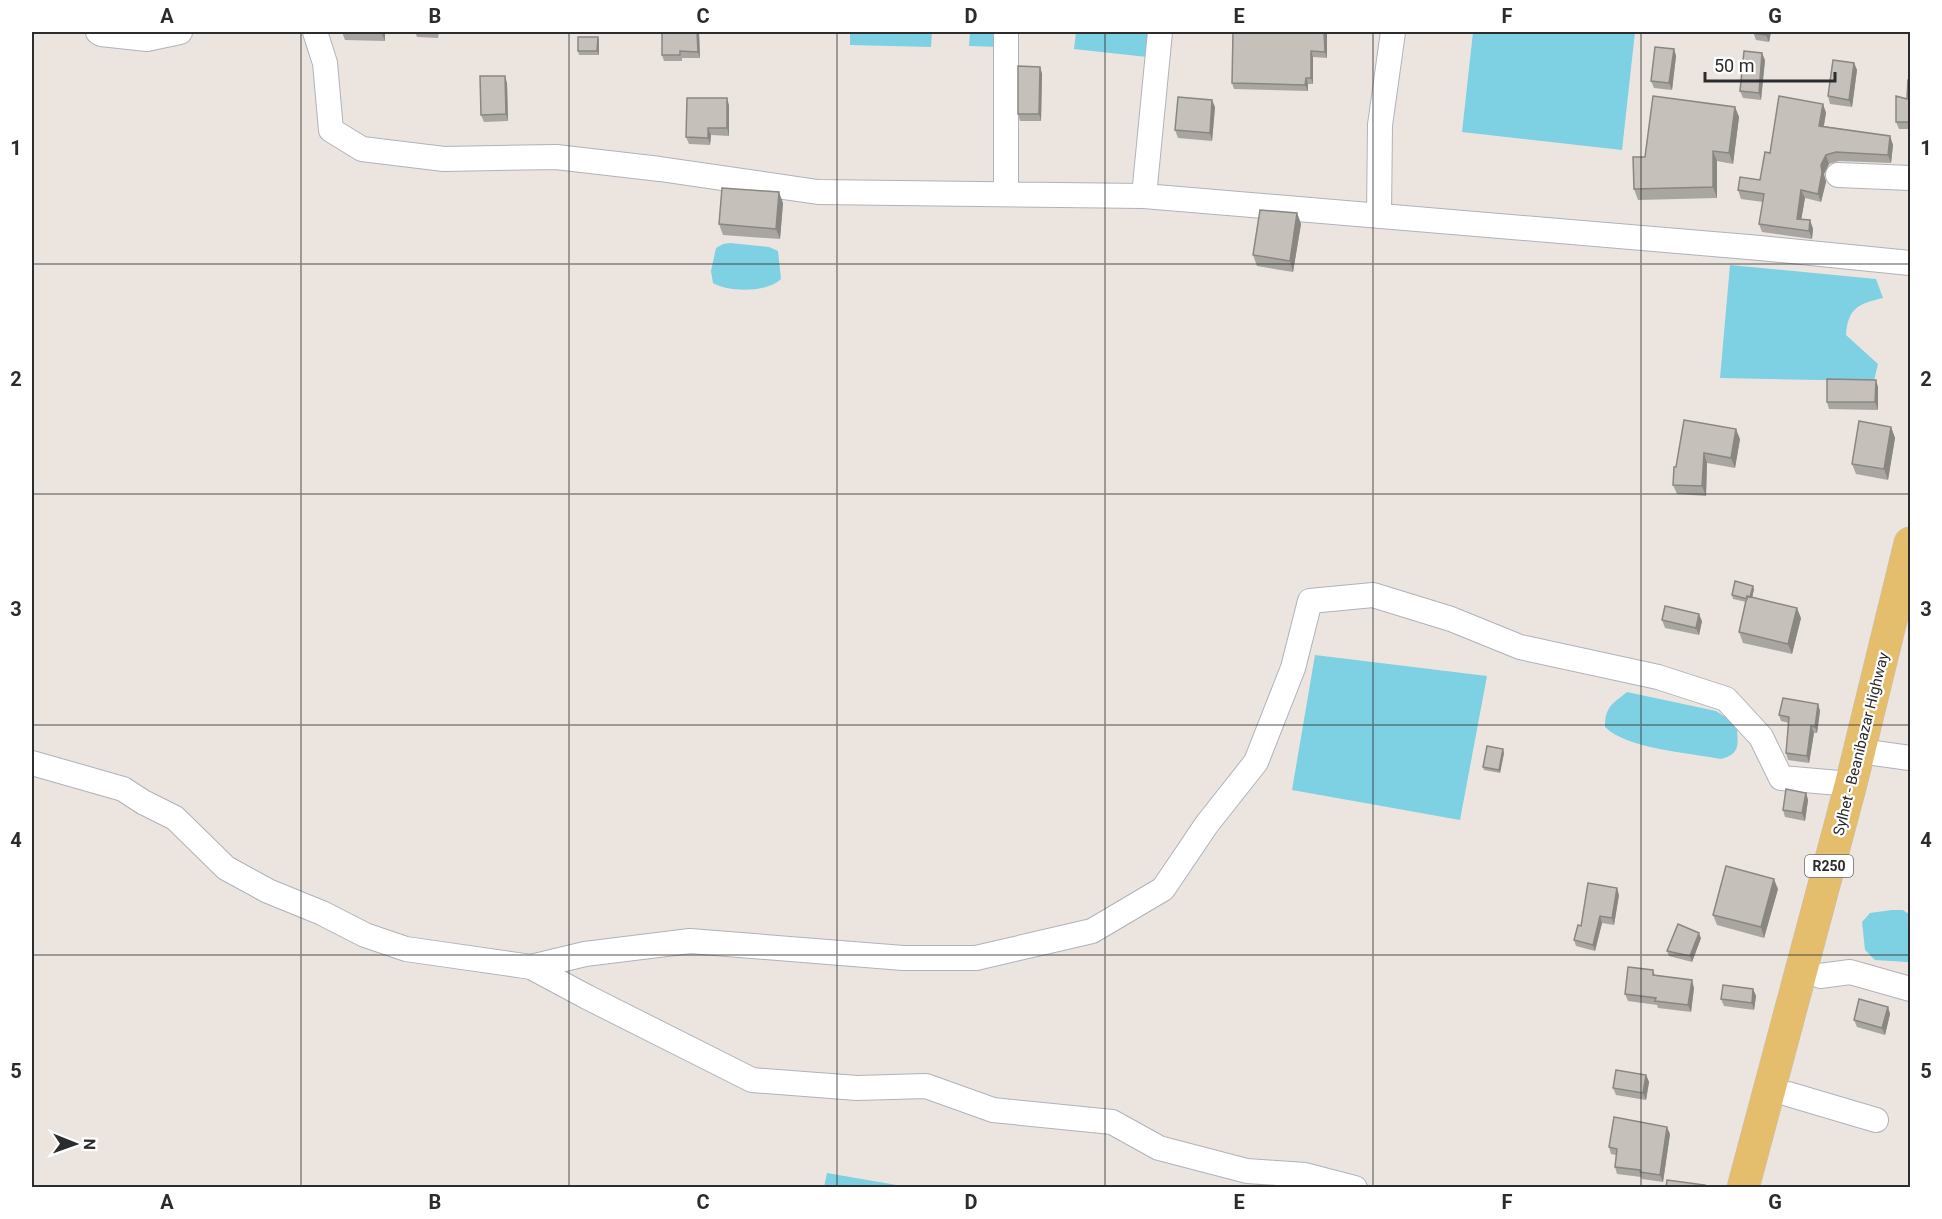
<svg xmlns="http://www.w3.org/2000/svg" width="1942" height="1219" font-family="Roboto,sans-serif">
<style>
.water{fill:#7dd1e3}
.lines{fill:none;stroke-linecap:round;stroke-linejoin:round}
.minor-casing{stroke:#b0b2ba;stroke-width:26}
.major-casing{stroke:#c4c4c4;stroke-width:33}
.minor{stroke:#fff;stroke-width:24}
.major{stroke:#e4be6c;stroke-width:32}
.wall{fill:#a9a5a0}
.shaded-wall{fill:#8a8682}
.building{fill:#c5c0ba;stroke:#8a8682;stroke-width:1.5}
.grid{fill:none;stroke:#2c2c2c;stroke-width:1.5;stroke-opacity:0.55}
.labels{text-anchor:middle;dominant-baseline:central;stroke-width:4.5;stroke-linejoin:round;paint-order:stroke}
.shield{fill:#fff;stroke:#6b6b6b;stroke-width:1.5}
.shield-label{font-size:14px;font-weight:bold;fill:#2c2c2c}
.street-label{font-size:15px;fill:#2c2c2c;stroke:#fff}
.neatline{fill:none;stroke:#2c2c2c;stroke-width:2}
.grid-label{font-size:20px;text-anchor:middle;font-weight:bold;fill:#2c2c2c}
</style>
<rect width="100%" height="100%" fill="#ece5df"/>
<path class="water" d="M850,32H932L931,47L850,45Z
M970,32H1000L999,47L969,46Z
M1076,32H1149L1147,57L1074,49Z
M1473,32H1635L1622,150L1462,132Z
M730,243L769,247L778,251L781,279C767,293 728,292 713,283L711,271L716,248L723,244Z
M1730,265L1876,279L1883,298C1858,304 1848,308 1846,335L1878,364L1874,381L1720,378Z
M1315,655L1487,676L1460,820L1292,790Z
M1627,692L1716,711L1727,718L1737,729C1738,745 1740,754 1721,759C1690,753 1627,749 1605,727C1605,707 1612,704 1627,692Z
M1892,910H1903L1910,915V961L1907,962L1875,960L1865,950L1862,922L1870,913Z
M827,1173L908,1187H824Z"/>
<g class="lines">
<defs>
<path id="minor" d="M98,32L101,34L147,39L180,32
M315,32L325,63L331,130L362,149L444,159L556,157L660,169L818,192L1144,196L1760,248L1910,263
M1006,32V193
M1838,175L1910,178
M1144,196L1160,32
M1379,216L1380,125L1393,32
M1874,753L1910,758
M32,763L123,789L143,802L175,818L226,868L268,891L322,913L365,935L406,949L531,967L585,954L690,941L903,958H976L1092,931L1163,889L1207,824L1256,762L1293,668L1310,601L1373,595L1451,619L1520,647L1658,677L1726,699L1761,737L1781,778L1851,784
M531,967L587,997L752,1080L857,1088L926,1086L993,1110L1112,1122L1159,1148L1247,1171L1305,1175L1355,1188
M1820,976L1850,972L1910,989
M1788,1094L1876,1120"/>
<path id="major" d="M1743,1188L1851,784L1910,543"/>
</defs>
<use href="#minor" class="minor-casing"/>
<use href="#major" class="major-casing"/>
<use href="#minor" class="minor"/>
<use href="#major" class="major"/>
</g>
<path class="wall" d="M342,32H385V41L345,40Z
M415,32H439L438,38L417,37Z
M699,32L700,58H682V61H664L662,55Z
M1233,32H1327V58L1313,57V84H1308V91L1234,89L1232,83Z
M1753,32H1771L1769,42L1756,40Z
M598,37L599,41V55H579L578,51Z
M1674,49L1676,56L1672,90L1654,88L1651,81Z
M1765,60L1761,100L1743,98L1740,91Z
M1854,63L1857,70L1852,107L1830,104L1828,96Z
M1040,67L1042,74L1041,121H1020L1018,114Z
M1911,80V129H1899L1896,122L1907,99Z
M507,83L508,121L484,122L481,115Z
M1823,104L1826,113L1824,126L1890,136L1893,145L1891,163L1839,161L1829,164L1824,174L1826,182L1821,202L1805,198L1801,219L1810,220L1813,229L1812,239L1762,232L1759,224L1763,202L1741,199L1738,190L1760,180L1770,153Z
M729,105V136L711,135L710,145L689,144L686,137Z
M1215,107L1212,141L1178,138L1175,130Z
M1735,107L1739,117L1733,164L1717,161V198L1638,200L1634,189L1645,157Z
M783,203L780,239L723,235L719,224Z
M1297,213L1301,224L1293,272L1257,266L1253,255Z
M1878,387V410L1829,409L1827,402Z
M1684,420L1740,439L1735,468L1707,463L1706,496L1677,494L1673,485Z
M1891,427L1895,438L1888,480L1856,474L1852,464Z
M1754,589L1752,597L1801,618L1792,654L1743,643L1739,632L1746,602L1733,599L1732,595Z
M1662,620L1702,621L1699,635L1665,628Z
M1818,704L1820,711L1817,733H1814L1809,763L1788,760L1786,753L1789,723L1781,721L1779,715Z
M1504,753L1500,773L1484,770L1483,767Z
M1806,793L1808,800L1805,821L1785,817L1783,810Z
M1778,889L1764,938L1717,925L1713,915Z
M1619,895L1614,925L1602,923L1595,951L1576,946L1574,940Z
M1701,938L1692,962L1669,956L1667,951Z
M1653,970L1655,975L1694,988L1691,1012L1658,1008L1657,1005L1628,1001L1625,994Z
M1753,989L1756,996L1754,1010L1724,1006L1721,999Z
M1888,1007L1890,1014L1885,1035L1857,1027L1854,1020Z
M1646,1075L1649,1082L1646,1100L1616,1095L1613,1088Z
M1670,1134L1663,1182L1642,1179L1641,1177L1617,1174L1615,1167L1616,1155L1611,1154L1609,1147Z"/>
<path class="shaded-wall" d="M381,32H385V41Z
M697,32H699L700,58L698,52Z
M1324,32H1327V58L1325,52Z
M1767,32H1771L1769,42L1766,35Z
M598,37L599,41V55L597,51Z
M1674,49L1676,56L1672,90L1669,83Z
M1311,51L1313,57V84L1311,78Z
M1762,53L1765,60L1761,100L1759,93Z
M1854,63L1857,70L1852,107L1849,100Z
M1040,67L1042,74L1041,121L1039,114Z
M505,76L507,83L508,121L506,114Z
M1306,78L1308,84V91L1305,85Z
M727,98L729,105V136L727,128Z
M1212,100L1215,107L1212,141L1210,133Z
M1823,104L1826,113L1822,134L1819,126Z
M1735,107L1739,117L1733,164L1729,153Z
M708,128L711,135L710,145L708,138Z
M1890,136L1893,145L1891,163L1888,155Z
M1713,151L1717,161V198L1713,187Z
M1826,155L1829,164L1824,174L1826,182L1821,202L1818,194L1821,165Z
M1801,190L1805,198L1800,227L1797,219Z
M779,192L783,203L780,239L776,229Z
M1297,213L1301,224L1293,272L1290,261Z
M1810,220L1813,229L1812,239L1809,231Z
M1876,380L1878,387V410L1875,402Z
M1891,427L1895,438L1888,480L1884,469Z
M1736,429L1740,439L1735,468L1731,458Z
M1704,453L1707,463L1706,496L1702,486Z
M1753,586L1754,589L1751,603L1750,599Z
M1797,608L1801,618L1792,654L1788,644Z
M1699,614L1702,621L1699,635L1696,628Z
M1818,704L1820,711L1817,733L1815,727Z
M1811,726L1814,733L1809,763L1807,756Z
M1503,749L1504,753L1500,773L1499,770Z
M1806,793L1808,800L1805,821L1802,813Z
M1774,879L1778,889L1764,938L1761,927Z
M1617,888L1619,895L1614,925L1612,918Z
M1600,916L1602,923L1595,951L1593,945Z
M1699,933L1701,938L1692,962L1690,956Z
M1692,980L1694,988L1691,1012L1688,1005Z
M1753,989L1756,996L1754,1010L1752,1003Z
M1888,1007L1890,1014L1885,1035L1882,1028Z
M1646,1075L1649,1082L1646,1100L1643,1093Z
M1667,1127L1670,1134L1663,1182L1660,1175Z"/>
<path class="building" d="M662,32H697L698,52L680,51V55H662Z
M1233,32H1324L1325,52L1311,51V78H1306L1305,85L1232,83Z
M1753,32H1767L1766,35L1753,33Z
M578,37H598L597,51H578Z
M1655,47L1674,49L1669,83L1651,81Z
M1744,51L1762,53L1759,93L1740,91Z
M1833,60L1854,63L1849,100L1828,96Z
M1018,66L1040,67L1039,114H1018Z
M480,76H505L506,114L481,115Z
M1908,80H1911V122H1896V96L1907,99Z
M1653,96L1735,107L1729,153L1713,151V187L1634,189L1633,157H1645Z
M1779,96L1823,104L1819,126L1890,136L1888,155L1836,152L1826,155L1821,165L1822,173L1818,194L1801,190L1797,219L1810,220L1809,231L1759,224L1764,194L1738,190L1740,177L1760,180L1765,152L1770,153Z
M1178,97L1212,100L1210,133L1175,130Z
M687,98H727V128H708V138L686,137Z
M722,188L779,192L776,229L719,224Z
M1260,210L1297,213L1290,261L1253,255Z
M1827,379L1876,380L1875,402H1827Z
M1684,420L1736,429L1731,458L1704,453L1702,486L1673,485L1674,467H1676Z
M1859,421L1891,427L1884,469L1852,464Z
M1735,581L1753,586L1750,597L1747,596V599L1732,595Z
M1747,596L1797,608L1788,644L1739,632Z
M1665,606L1699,614L1696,628L1662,620Z
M1783,698L1818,704L1815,727L1811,726L1807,756L1786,753L1789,717L1779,715Z
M1487,746L1503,749L1499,770L1483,767Z
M1786,789L1806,793L1802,813L1783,810Z
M1726,866L1774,879L1761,927L1713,915Z
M1588,883L1617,888L1612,918L1600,916L1593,945L1574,940L1578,925L1581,926Z
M1678,924L1699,933L1690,956L1667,951Z
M1628,967L1653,970V975L1692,980L1688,1005L1655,1001L1656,998L1625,994Z
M1723,985L1753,989L1752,1003L1721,999Z
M1859,999L1888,1007L1882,1028L1854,1020Z
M1616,1070L1646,1075L1643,1093L1613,1088Z
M1614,1117L1667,1127L1660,1175L1640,1172V1170L1615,1167L1617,1149L1609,1147Z
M1667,1180L1705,1185L1704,1188H1666Z"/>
<path class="grid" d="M301,32V1188M569,32V1188M837,32V1188M1105,32V1188M1373,32V1188M1641,32V1188M32,264H1910M32,494H1910M32,725H1910M32,955H1910"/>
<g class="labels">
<rect class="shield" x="1805" y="855" width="48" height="22" rx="4.5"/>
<g class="shield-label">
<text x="1829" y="866">R250</text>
</g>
<g class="street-label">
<text transform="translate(1861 744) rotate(-76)">Sylhet - Beanibazar Highway</text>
</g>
</g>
<rect width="1942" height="1219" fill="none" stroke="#ffffff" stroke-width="66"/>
<g transform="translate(75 1144) rotate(91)" stroke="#ffffff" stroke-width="4.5" paint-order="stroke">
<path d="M0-4.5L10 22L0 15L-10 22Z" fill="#2c2c2c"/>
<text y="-9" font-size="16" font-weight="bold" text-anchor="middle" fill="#2c2c2c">N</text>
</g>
<path d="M1705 72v9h130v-9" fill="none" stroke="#2c2c2c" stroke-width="3"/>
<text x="1714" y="72" font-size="18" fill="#2c2c2c" stroke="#ffffff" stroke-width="4.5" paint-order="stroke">50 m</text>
<rect x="33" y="33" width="1876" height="1153" class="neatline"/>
<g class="grid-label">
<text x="167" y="23">A</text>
<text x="435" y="23">B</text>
<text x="703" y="23">C</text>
<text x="971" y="23">D</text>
<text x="1239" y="23">E</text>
<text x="1507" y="23">F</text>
<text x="1775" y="23">G</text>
<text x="16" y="155">1</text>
<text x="1926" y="155">1</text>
<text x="16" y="386">2</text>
<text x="1926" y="386">2</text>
<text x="16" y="616">3</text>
<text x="1926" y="616">3</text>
<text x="16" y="847">4</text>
<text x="1926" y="847">4</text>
<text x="16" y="1078">5</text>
<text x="1926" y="1078">5</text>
<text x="167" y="1209">A</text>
<text x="435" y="1209">B</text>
<text x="703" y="1209">C</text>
<text x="971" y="1209">D</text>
<text x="1239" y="1209">E</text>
<text x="1507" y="1209">F</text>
<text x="1775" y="1209">G</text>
</g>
</svg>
